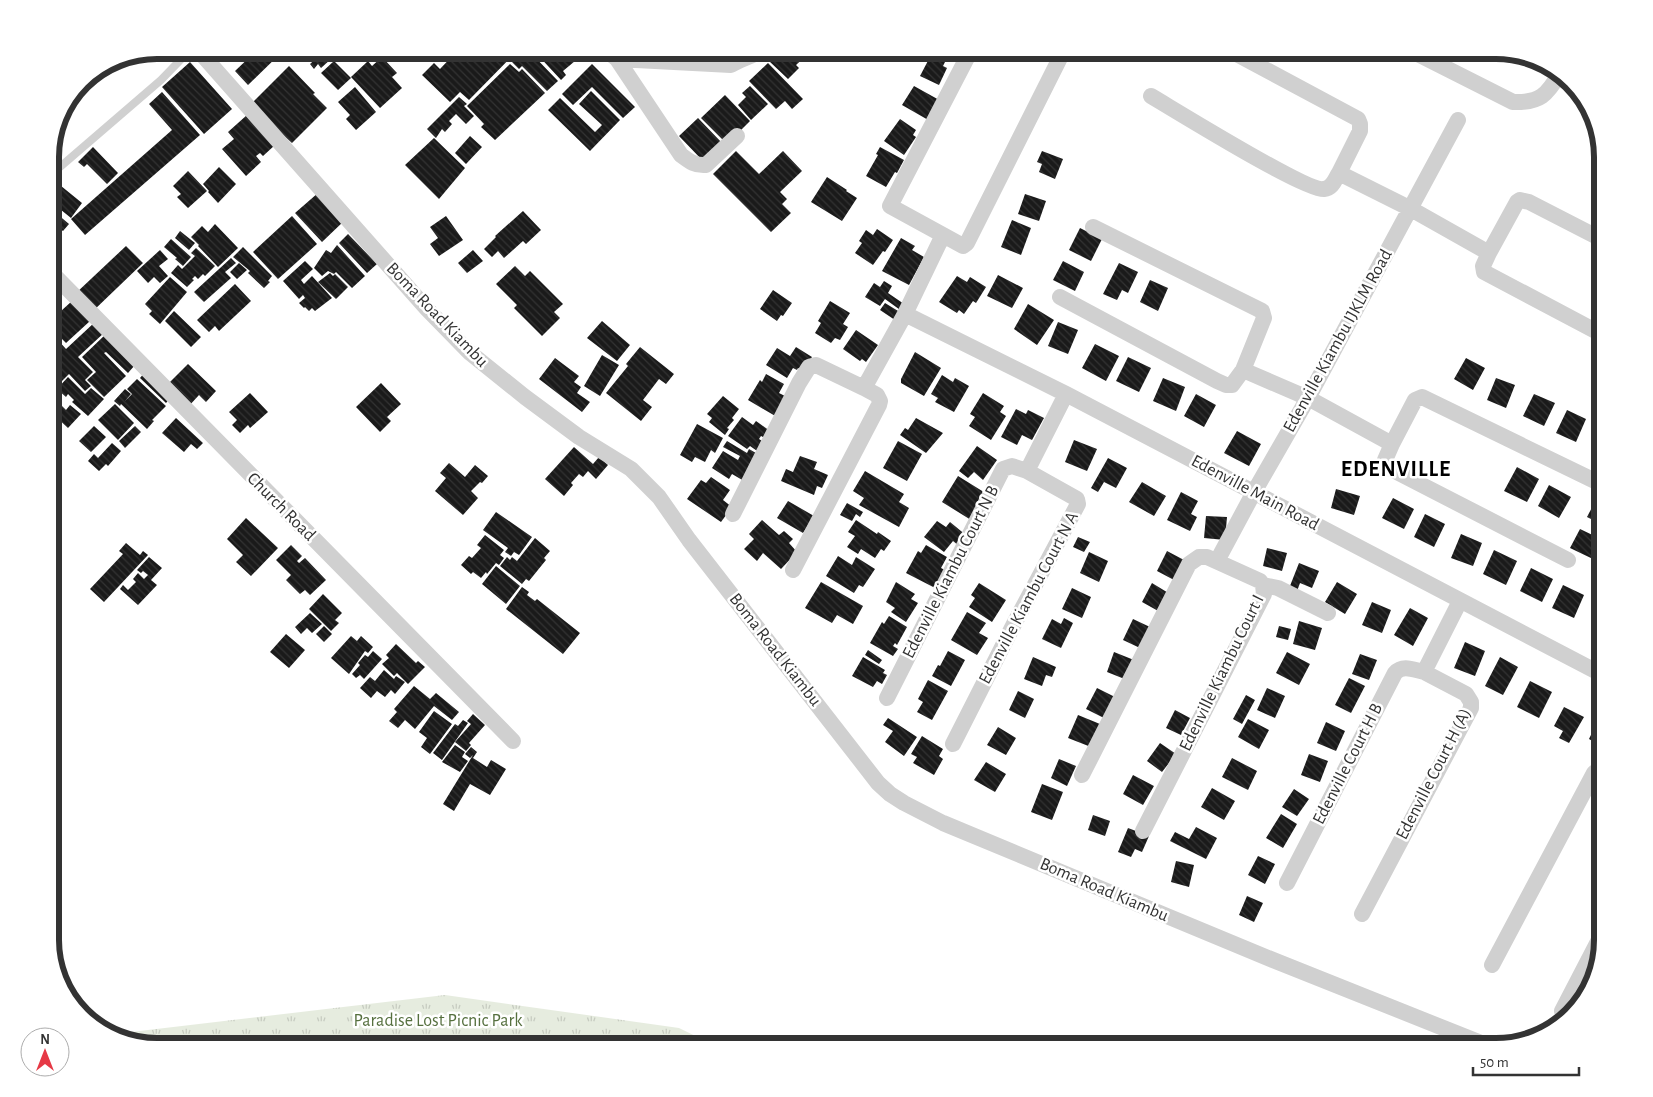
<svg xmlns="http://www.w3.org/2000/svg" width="1653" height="1097" font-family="'Alegreya Sans',sans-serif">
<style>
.park{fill:url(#park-tufts)}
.building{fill:url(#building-back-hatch)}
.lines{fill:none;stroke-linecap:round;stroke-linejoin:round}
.lane{stroke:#d0d0d0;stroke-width:8}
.street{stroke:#d0d0d0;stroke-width:16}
.labels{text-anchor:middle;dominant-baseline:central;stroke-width:5;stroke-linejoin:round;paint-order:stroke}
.street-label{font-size:18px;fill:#333;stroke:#fff}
.park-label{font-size:18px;fill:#56703f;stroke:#fff}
.district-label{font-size:22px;font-weight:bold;letter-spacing:1px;fill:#000;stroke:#fff}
.rim{fill:none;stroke:#333;stroke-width:6}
</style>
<defs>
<pattern id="park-tufts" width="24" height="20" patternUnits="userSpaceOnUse" patternTransform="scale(1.25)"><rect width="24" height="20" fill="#e6ecdf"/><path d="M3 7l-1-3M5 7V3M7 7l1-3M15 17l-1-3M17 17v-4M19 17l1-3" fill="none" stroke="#c6cbc0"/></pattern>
<pattern id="building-back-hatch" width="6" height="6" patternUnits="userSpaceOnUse" patternTransform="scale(1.25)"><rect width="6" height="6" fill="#1a1a1a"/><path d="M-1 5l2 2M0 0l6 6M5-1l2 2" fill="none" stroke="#333"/></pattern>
</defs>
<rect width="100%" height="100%" fill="#fff"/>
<path class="park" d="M445,995L679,1028L718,1047H157L114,1034Z"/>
<path class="building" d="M257,50H284L248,85L235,71Z
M301,50H321L310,60Z
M325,50H341L321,68L318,64L314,69L310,64Z
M458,50H518L469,100L460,92L450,102L422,75L434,63L440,69Z
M538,50H575L581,56L563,71L566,75L561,80L535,52Z
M780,50H804L808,54L796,65L799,68L788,79L769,61Z
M529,51L558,81L547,91L522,66L519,69L512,62L517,58L520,60Z
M931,55L945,62L943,66L947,68L939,85L920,76Z
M382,57L397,73L392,77L402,88L380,108L351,77L368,61L372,66Z
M334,61L351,78L338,90L321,73Z
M190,62L232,109L204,134L162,87Z
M768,63L803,99L792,109L785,101L776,109L749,81Z
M510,64L519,72L522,69L545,93L495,140L481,127L484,124L467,106Z
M592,64L635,107L623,118L592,87L573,105L562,94Z
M289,66L315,93L313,94L327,108L292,143L250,105Z
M750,86L768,104L751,120L738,105L746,97L742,93Z
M914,86L941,101L930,121L902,105Z
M355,87L376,112L356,130L346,119L350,115L338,102Z
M591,91L620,120L590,151L548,110L560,98L595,132L602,125L579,104Z
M162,92L200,135L85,235L71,219L172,130L149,104Z
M725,95L750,121L736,135L725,142L701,118Z
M459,97L467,104L464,106L474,116L466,124L456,114L449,121L452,124L445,132L442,129L436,138L427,129Z
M247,115L275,145L263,156L260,153L256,156L261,162L246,176L222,149L234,139L228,132Z
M698,118L722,143L703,161L679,136Z
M900,119L916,130L913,135L916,137L904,155L884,141Z
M470,136L482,147L466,164L455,153Z
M434,138L465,168L439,199L405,165Z
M93,147L118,173L107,184L87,164L84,167L78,162Z
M880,147L904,160L897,173L895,172L886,187L866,176L878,155L876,154Z
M736,151L759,174L783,151L802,171L780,192L787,199L782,204L791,213L771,232L713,174Z
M1042,151L1063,159L1055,179L1039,172L1042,164L1037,162Z
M219,167L236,184L218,203L208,192L209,191L203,184Z
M188,171L207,191L188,208L177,197L181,194L173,186Z
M50,177L82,203L71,218L50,201Z
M827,177L847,190L846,191L857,198L842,221L811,202Z
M318,193L344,221L322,242L295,213Z
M1025,194L1046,201L1039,221L1018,214Z
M50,208L69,224L63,231L55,225L50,230Z
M523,211L541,230L526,244L523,241L504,258L498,251L492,257L484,249L496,237L495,236Z
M292,216L317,244L278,279L253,252Z
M446,216L463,240L439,256L430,244L438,238L430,227Z
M1012,220L1031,228L1021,255L1001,247Z
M215,224L238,248L218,267L198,246L199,245L191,237L202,226L208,232Z
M1080,228L1102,239L1091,261L1069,250Z
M877,229L893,240L885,252L883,251L873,265L855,253L862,243L859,241L866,230L873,235Z
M180,231L195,243L189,250L175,238Z
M348,234L377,264L367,273L339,243Z
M901,238L915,246L912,250L924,257L909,285L882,271Z
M171,239L191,257L183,266L175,259L177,258L164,247Z
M337,245L365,276L352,288L336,272L334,274L328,271L322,276L314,268L326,250L331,253Z
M126,246L143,263L92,312L75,294Z
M243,247L272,276L268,281L270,282L264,288L248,273L250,271L233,257Z
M196,248L215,266L205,276L203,274L198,279L195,276L192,279L194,280L187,287L171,273L178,265L182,269L195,256L191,253Z
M160,250L168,259L159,266L168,276L160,283L154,277L148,283L137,271Z
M473,250L483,261L467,273L458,263Z
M231,258L236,263L225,272L231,278L204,302L194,292Z
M305,261L313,269L301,280L304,284L312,276L332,298L315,311L312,308L309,311L305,307L304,308L299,303L305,298L303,295L299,299L283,281Z
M1063,261L1084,272L1075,291L1053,280Z
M239,263L247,270L237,279L230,272Z
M1119,263L1138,272L1128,293L1122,290L1117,300L1103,294Z
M515,266L525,276L530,271L563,304L554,312L560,318L542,336L514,308L517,305L496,284Z
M330,273L333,276L335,274L348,287L336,299L318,282Z
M998,275L1023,288L1012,308L987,296Z
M957,276L967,282L970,277L986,287L976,303L973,301L964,314L959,310L957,313L939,302Z
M170,277L187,292L160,324L149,314L152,311L145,304Z
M1150,280L1168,288L1158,311L1140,302Z
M884,281L892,286L888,293L907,306L903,312L885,299L880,306L865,297L874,283L880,287Z
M235,284L251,301L219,331L215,326L209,332L197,320Z
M773,290L792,303L783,316L781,315L777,321L760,309Z
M72,301L90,321L66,343L58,335L50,342V321Z
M830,301L850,313L843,324L848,327L840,340L835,338L831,343L815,333L821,323L818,321Z
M885,303L903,314L898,322L880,310Z
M1028,304L1054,320L1037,345L1014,329Z
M174,311L201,337L191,347L165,321Z
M602,321L630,345L617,361L587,338Z
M95,322L105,332L78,357L93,372L85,380L91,386L85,391L69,374L61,382L54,374L58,370L50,362V346L57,339L66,349Z
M1058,322L1078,330L1068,354L1048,346Z
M856,330L878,345L866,362L862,359L860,361L843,349Z
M106,334L135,365L128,373L106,352L104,353L126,376L104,397L87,380L96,372L82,357Z
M1095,344L1119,356L1106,381L1082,368Z
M640,347L674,374L666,384L659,379L643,400L652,407L641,421L606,393L628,366L626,364Z
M796,347L812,357L803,371L798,368L797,370L793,368L787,378L766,365L777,348L790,356Z
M915,352L941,368L924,396L901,383V379Z
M602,355L619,365L600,396L584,386Z
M1128,357L1151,368L1139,392L1116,381Z
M555,358L579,376L574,382L581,387L577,393L590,402L582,412L539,379Z
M1466,358L1485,368L1473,390L1454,379Z
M188,364L216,391L206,402L199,395L188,407L166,386Z
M145,372L171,397L166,403L140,378Z
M766,374L784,384L779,393L789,398L777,417L748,400L760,380L762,382Z
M942,375L953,382L955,378L969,386L954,412L935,402L938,398L931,394Z
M68,377L85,394L91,388L104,399L88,416L72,402L74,400L68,394L66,397L57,389Z
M1163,378L1185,387L1176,411L1153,401Z
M1496,378L1515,385L1506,408L1487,400Z
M137,379L166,406L152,420L154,421L147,429L121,404L120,406L114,401L125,389L131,394L125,401L132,394L127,389Z
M381,383L401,404L387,417L391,421L380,432L356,407Z
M250,393L268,412L250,428L248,425L240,433L232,425L237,420L229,412Z
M983,393L1004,406L1000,412L1006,416L991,440L969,426L975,417L970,414Z
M1196,394L1216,405L1204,427L1184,416Z
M1534,394L1555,403L1544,426L1523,416Z
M723,396L739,409L732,418L734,420L727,428L729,429L725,435L709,422L712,418L707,414Z
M115,404L134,423L118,440L98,420Z
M70,405L81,414L68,428L54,415L62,406L66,410Z
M1016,409L1026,414L1028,410L1044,418L1032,440L1022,435L1017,445L1001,437Z
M1567,410L1586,419L1576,442L1556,433Z
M742,417L753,425L756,421L770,431L765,438L761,436L759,439L767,444L760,453L750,446L747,449L728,436Z
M176,418L203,443L197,449L191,444L184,452L162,433Z
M916,418L943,433L926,453L900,435L905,428L908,430Z
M697,424L723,438L715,453L711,450L705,462L695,457L692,462L680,455Z
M94,426L106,437L91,452L79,441Z
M135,426L141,432L125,448L119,441Z
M1603,429V456L1593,452Z
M1237,431L1261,444L1249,466L1224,453Z
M1074,440L1097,449L1087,471L1065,462Z
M727,441L747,453L749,449L761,456L744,481L732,474L729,479L712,468L723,451L738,460L740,456L723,447Z
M898,441L922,454L907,481L883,468Z
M112,443L121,451L108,466L106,464L99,471L88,461L94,454L98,458Z
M977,446L997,460L983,480L974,472L968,478L959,471Z
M574,447L593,464L599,457L608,465L596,479L588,471L583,477L579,474L571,483L573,485L564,496L545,479Z
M800,456L817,462L814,469L828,475L822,488L817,486L814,495L781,481L786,469L793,472Z
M1108,458L1127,468L1116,488L1104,482L1098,492L1091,488Z
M449,463L465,477L475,465L488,476L482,483L480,482L471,491L478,498L463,515L435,491L446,478L440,473Z
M1517,467L1539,479L1527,502L1504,491Z
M865,471L904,494L899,502L909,508L899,527L859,505L864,498L853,491Z
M958,476L987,494L971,520L942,502Z
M711,477L730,490L723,500L732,507L721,522L687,499L701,480L706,483Z
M1142,482L1166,496L1154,516L1129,502Z
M1549,485L1571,497L1559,518L1538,506Z
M1336,489L1360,496L1354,515L1331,508Z
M1181,492L1198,501L1191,514L1197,517L1190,531L1167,520Z
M1600,492L1603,493V525L1587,517Z
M1393,498L1414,509L1404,529L1382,518Z
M788,501L814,516L803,533L777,518Z
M847,503L863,512L860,517L856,514L852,521L840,515Z
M496,512L532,537L519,555L514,552L511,556L505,552L508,548L483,530Z
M1425,514L1445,524L1434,547L1414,537Z
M1206,516L1227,517L1225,540L1204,538Z
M246,518L278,548L251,576L236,562L243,555L227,539Z
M762,520L779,535L784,531L793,539L789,543L797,552L781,569L763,553L757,561L744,549L754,539L749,534Z
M856,520L877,534L878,532L891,541L884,551L881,549L875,558L861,549L858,554L847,547L855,536L848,532Z
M937,521L946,527L950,522L967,536L959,546L953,541L944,552L924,537Z
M1580,529L1603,540L1593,559L1570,548Z
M1461,534L1482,543L1473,566L1451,558Z
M485,535L504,550L500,555L504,558L499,565L496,563L487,574L486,572L481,578L473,572L471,574L461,565L469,556L472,558L481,548L477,545Z
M1078,537L1090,542L1084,552L1073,547Z
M535,538L550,551L544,558L546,560L529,581L526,579L522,584L500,566L507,557L510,560L512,557L517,561Z
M126,543L140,555L143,551L148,555L104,602L90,589L123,554L119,551Z
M291,545L302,556L297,561L299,563L305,558L326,580L310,595L305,590L300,594L286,580L291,575L276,560Z
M926,545L947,557L941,568L947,571L937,589L906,573L918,551L921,553Z
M1267,548L1287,553L1282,571L1263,566Z
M1494,550L1517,561L1506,585L1483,574Z
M1167,551L1184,560L1174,580L1157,571Z
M1089,552L1108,561L1099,582L1080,573Z
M838,556L852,565L856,557L875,569L863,587L859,585L854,593L826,576Z
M149,557L162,568L151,580L157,585L138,605L120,589L123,585L128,590L136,582L133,579L138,573L144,579L148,575L143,571L141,573L137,570Z
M1299,563L1319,571L1312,588L1300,583L1296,594L1288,591Z
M496,566L520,586L506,604L482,584Z
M1531,568L1553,579L1542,602L1520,591Z
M821,582L863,606L853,624L837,615L832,623L805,608Z
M896,582L915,594L911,599L918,603L906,622L891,612L895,608L886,602Z
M1337,582L1357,594L1345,614L1325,602Z
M979,583L1006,600L992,622L969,607L975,598L971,595Z
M1152,583L1170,594L1160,612L1142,602Z
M1563,585L1584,595L1574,618L1552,608Z
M522,587L529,592L527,595L535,601L537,599L580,633L563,654L506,609Z
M1072,588L1091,597L1082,618L1062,609Z
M323,594L342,613L335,620L339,623L331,631L309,609Z
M1372,602L1391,610L1382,633L1362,625Z
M1410,608L1428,618L1413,646L1394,635Z
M967,612L986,623L979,633L988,638L977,655L951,640Z
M310,613L322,624L312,633L307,628L301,634L295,627Z
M889,616L907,627L897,645L895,643L893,646L898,649L893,656L870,643L882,622L884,624Z
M1064,618L1073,623L1061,648L1042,639L1052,619L1061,624Z
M1133,619L1150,627L1140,648L1123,640Z
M1299,621L1322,628L1315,650L1293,644Z
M324,626L332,634L324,642L316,634Z
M1279,626L1291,629L1288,640L1276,637Z
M286,634L305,650L289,668L270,652Z
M351,636L357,641L361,636L373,647L368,653L365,651L349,674L331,658Z
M1465,642L1485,651L1475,676L1454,668Z
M396,644L416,663L418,661L425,667L408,684L397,673L394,676L382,664L389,658L386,655Z
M868,650L882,660L879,664L865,655Z
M373,651L382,659L364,679L360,675L356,678L352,674L360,665L358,663L365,655L368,657Z
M948,651L965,660L951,686L932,676L938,665L940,666Z
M1114,652L1134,660L1127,680L1107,672Z
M1287,652L1310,664L1299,685L1276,673Z
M1360,654L1377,660L1369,680L1352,674Z
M863,657L885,670L883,673L887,675L882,684L877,681L873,687L852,676Z
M1033,657L1056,667L1052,677L1046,675L1042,686L1024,679Z
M1500,657L1518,667L1503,695L1485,686Z
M384,670L394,679L396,676L405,682L395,694L391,690L385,697L377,691L371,698L360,688L370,677L375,681Z
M1349,678L1365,686L1351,713L1335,705Z
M928,680L948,691L932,720L917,712L923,702L918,699Z
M1530,681L1552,692L1539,718L1517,707Z
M414,686L430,699L436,693L459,712L452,720L434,706L415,729L405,720L398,728L389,721L397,712L394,709Z
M1097,688L1115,697L1104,718L1086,709Z
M1267,688L1285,696L1275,718L1257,710Z
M1018,691L1034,699L1025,718L1009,710Z
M1246,695L1255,700L1242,724L1233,719Z
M1564,707L1584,717L1569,743L1559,738L1563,731L1554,726Z
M1175,710L1190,718L1181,735L1166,728Z
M434,711L452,724L430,754L421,747L427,738L419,732Z
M473,714L485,725L469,743L471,745L466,751L455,742L471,724L467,721Z
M1078,715L1100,724L1091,747L1068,738Z
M888,718L917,737L904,756L885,742L893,731L883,725Z
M1599,718L1603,720V747L1589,739Z
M1248,719L1269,730L1259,749L1238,737Z
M463,720L468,723L442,760L433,753L455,724L458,726Z
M1326,722L1345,731L1336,751L1317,743Z
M998,727L1016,738L1006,755L987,745Z
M922,736L943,749L939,756L943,759L934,775L913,763L917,757L911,754Z
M1160,743L1176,754L1162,772L1147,761Z
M455,745L465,752L462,757L468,761L460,772L442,762Z
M471,747L477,752L473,758L487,767L491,760L506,769L490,795L470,784L454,811L443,804L473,755L470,758L465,754Z
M1309,754L1328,761L1320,782L1301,775Z
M1232,758L1257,771L1248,790L1222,777Z
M1059,759L1076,766L1067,786L1051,778Z
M986,762L1006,774L995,792L974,780Z
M1133,775L1154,786L1143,805L1123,794Z
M1042,784L1063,792L1052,820L1031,812Z
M1212,788L1235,801L1224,820L1201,807Z
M1294,789L1309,799L1297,816L1282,807Z
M1281,814L1297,824L1283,848L1266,838Z
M1093,815L1110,821L1105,836L1088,830Z
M1196,827L1217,838L1206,859L1170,841L1175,832L1189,839Z
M1128,828L1149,836L1142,852L1135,849L1131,857L1118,852Z
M1258,856L1275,864L1265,884L1248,875Z
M1176,861L1194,865L1189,887L1171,882Z
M1247,896L1263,903L1254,922L1239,915Z"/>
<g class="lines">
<path class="lane" d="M60,167L161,80L190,50"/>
<path class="street" d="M198,50L427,309L469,352L525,397L579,437L631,469L659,497L689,540L878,783L890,794L904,803L943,823L1273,960L1491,1047
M606,50L617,59L681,155C689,161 695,166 706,165L737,136
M1229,50L1358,119L1360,124V131L1339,173L1411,209L1489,253L1517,202L1520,200L1529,202L1603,240
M1410,50L1513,102C1540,103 1547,95 1560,73
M617,59L731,65C741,59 753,56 761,50
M1151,96C1175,110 1307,192 1324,189C1333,188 1335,179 1339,173
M1093,227L1262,311L1264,318L1243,370
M943,235L963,246L967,243L1064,50
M1489,253L1483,266L1484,272L1603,335
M50,271L513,741
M1060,297L1217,381L1226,385H1232L1243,370L1308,398L1392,444L1415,400L1422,397L1597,482
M905,314L1066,394L1603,675
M1392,444L1385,460V465L1387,467L1568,560
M733,514L799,383L809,367L816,365L864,388L905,314L943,235L890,206L971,50
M1217,561L1254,492L1308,398L1458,120
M793,570L879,405L880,401L877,395L864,388
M1263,585L1278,588L1328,613
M887,698L1003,469L1012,466L1027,471
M953,744L1014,624L1078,504L1077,499L1027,471L1066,394
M1082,775L1189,564L1199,557H1207L1260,581L1263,585L1264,594L1143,831
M1287,883L1395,673C1403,664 1414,670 1424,672
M1362,914L1471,708V702L1466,694L1424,672L1460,601
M1492,965L1594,773L1599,769H1603
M1562,1011L1603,932"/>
</g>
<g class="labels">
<g class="street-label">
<text transform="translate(437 315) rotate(46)">Boma Road Kiambu</text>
<text transform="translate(1338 341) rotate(-61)">Edenville Kiambu IJKLM Road</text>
<text transform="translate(1255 493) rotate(28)">Edenville Main Road</text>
<text transform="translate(281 507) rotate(45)">Church Road</text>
<text transform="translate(951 572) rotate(-63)">Edenville Kiambu Court N B</text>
<text transform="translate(1029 598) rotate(-62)">Edenville Kiambu Court N A</text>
<text transform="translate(775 650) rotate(52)">Boma Road Kiambu</text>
<text transform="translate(1222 673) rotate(-64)">Edenville Kiambu Court I</text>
<text transform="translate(1348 764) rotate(-63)">Edenville Court H B</text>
<text transform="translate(1434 774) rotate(-63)">Edenville Court H (A)</text>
<text transform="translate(1104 890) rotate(23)">Boma Road Kiambu</text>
</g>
<g class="park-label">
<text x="438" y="1021">Paradise Lost Picnic Park</text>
</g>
<g class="district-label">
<text x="1396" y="469">EDENVILLE</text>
</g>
</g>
<path d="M0 0H1653V1097H0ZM157 59H1496A98 98 0 0 1 1594 157V940A98 98 0 0 1 1496 1038H157A98 98 0 0 1 59 940V157A98 98 0 0 1 157 59Z" fill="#fff" fill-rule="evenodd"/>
<path class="rim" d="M157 59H1496A98 98 0 0 1 1594 157V940A98 98 0 0 1 1496 1038H157A98 98 0 0 1 59 940V157A98 98 0 0 1 157 59Z"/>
<g transform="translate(45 1052)"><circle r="24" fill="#ffffff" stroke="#adadad"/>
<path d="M0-4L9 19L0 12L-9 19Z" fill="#e63946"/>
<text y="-8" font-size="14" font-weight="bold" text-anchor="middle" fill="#333333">N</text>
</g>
<path d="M1473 1067v8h106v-8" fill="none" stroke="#333333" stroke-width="2.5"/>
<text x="1480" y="1067" font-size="15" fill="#333333" stroke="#ffffff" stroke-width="4" paint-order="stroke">50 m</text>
</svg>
